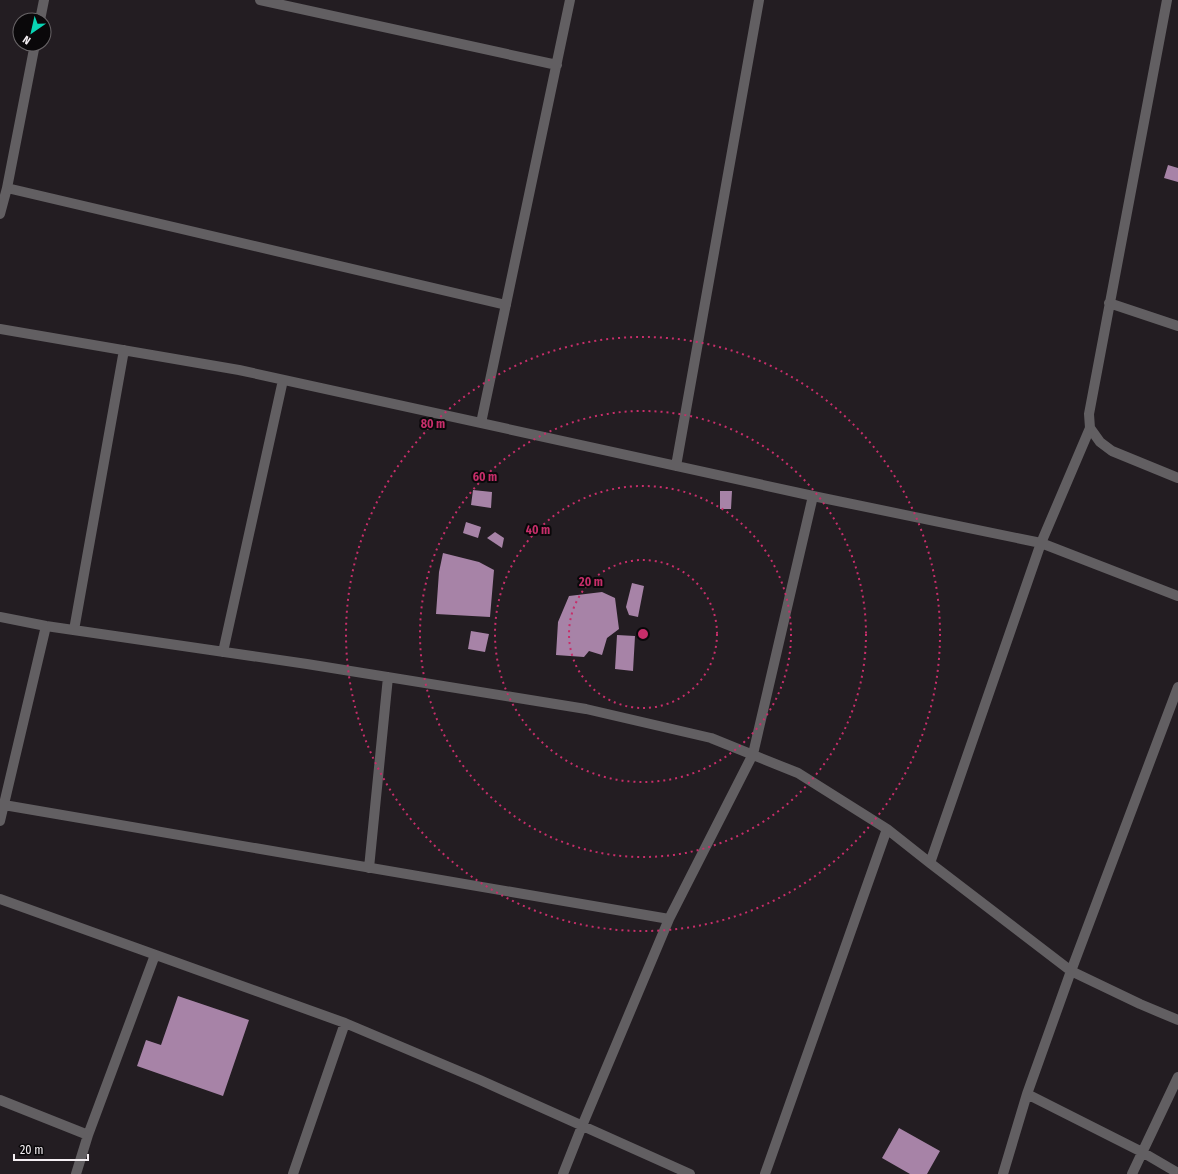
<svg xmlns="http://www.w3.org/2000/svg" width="1178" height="1174" font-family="'Fira Sans Condensed',sans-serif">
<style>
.building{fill:#a783a7}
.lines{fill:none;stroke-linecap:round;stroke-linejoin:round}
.street{stroke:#625f62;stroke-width:10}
.ring{fill:none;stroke:#c72e6a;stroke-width:2;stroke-dasharray:2 4}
.centre{fill:#c72e6a;stroke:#0a080a;stroke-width:2}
.ring-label{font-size:12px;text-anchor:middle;font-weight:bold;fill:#c72e6a;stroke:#0a080a;stroke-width:4;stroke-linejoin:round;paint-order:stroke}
</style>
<rect width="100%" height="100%" fill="#231d22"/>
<path class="building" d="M1168,165L1178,168V182L1164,178Z
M473,490L492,492L491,508L471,505Z
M720,491H732L731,509H720Z
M466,522L481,527L478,538L463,533Z
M495,532L504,538L502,548L487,538Z
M443,553L479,562L494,570L490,617L436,614L439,572Z
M632,583L644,586L638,617L629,615L626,607Z
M602,592L615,598L619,629L607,638L602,655L589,651L584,657L556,655L558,622L569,596Z
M471,631L489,634L485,652L468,649Z
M617,635L635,636L633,671L615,669Z
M178,996L249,1020L223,1096L137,1066L146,1040L161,1045Z
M899,1128L940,1151L927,1174H910L882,1158Z"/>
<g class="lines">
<path class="street" d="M260,0L557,65
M1167,0L1089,414L1090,428L1100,442L1112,451L1178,478
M40,20L44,0
M7,188L506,305
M0,214L7,188L35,44
M1109,303L1178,326
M0,329L239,370L813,496L1041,543L1178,596
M481,423L570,0
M676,466L759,0
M0,617L46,626L307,664L586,709L711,738L798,773L887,829L930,863L1071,971L1140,1004L1178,1020
M74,630L124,350
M223,652L283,380
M4,805L669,919
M0,821L46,626
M930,863L1041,543L1090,428
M369,868L388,677
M0,899L345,1023L480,1080L690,1174
M1027,1094L1142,1152L1178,1173
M0,1100L88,1135L76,1174
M88,1135L155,955
M293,1174L345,1023
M563,1174L582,1126L669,919L753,754L813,496
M765,1174L887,829
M1003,1174L1027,1094L1071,971L1178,687
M1132,1174L1178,1077"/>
</g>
<g class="ring">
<circle cx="643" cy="634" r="74"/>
<circle cx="643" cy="634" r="148"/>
<circle cx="643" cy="634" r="223"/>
<circle cx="643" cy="634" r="297"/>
</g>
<circle cx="643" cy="634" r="6" class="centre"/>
<g class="ring-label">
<text x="433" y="428">80 m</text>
<text x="485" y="481">60 m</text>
<text x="538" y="534">40 m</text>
<text x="591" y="586">20 m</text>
</g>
<g transform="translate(32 32) rotate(214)"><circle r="19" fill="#0a080a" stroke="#686467"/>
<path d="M0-3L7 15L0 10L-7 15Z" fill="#08d5b5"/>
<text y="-6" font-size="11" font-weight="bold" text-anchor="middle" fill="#f4eff3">N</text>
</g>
<path d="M14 1154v6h74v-6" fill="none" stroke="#f4eff3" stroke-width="2"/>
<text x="20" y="1154" font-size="12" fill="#f4eff3" stroke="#0a080a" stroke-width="3" paint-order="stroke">20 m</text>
</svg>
